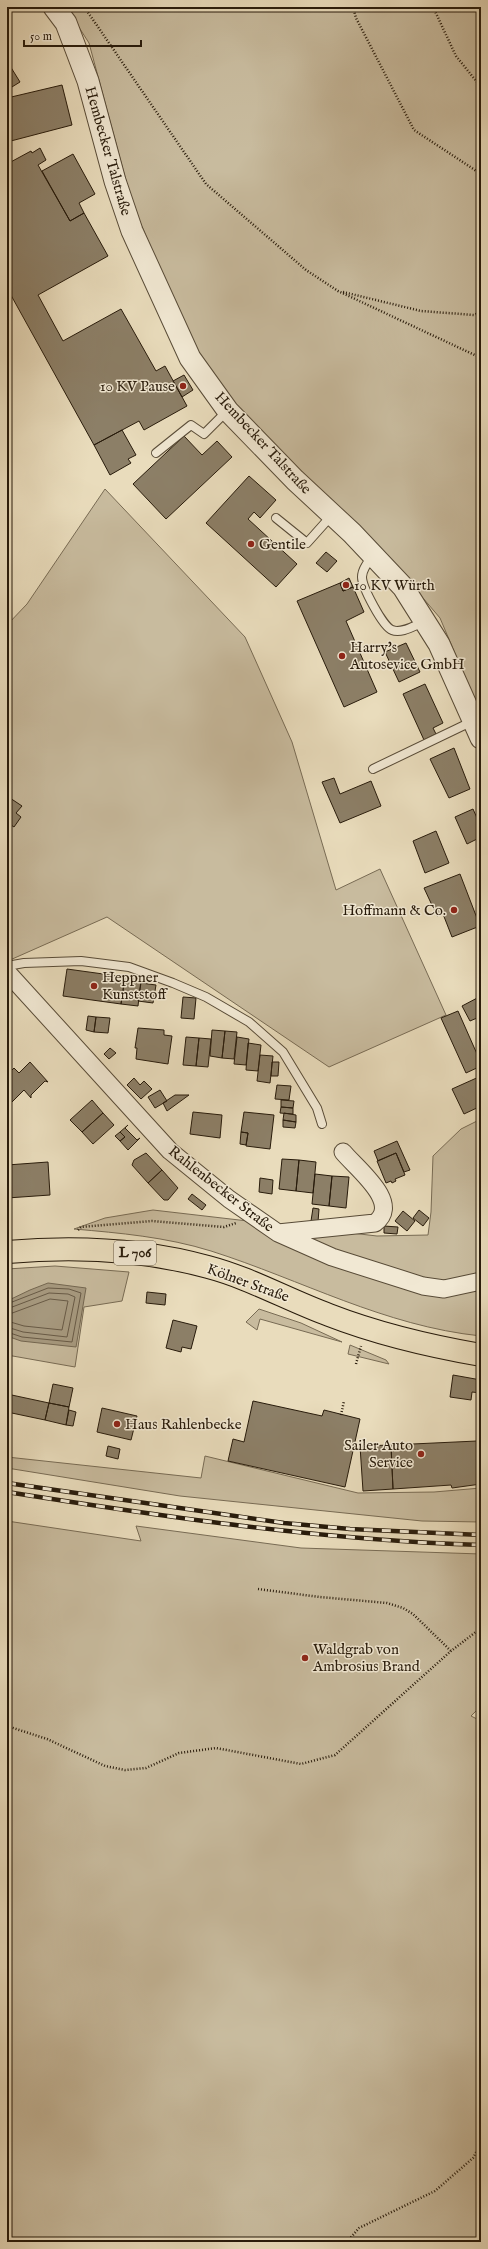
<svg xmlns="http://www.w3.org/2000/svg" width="488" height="2249" font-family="'IM FELL English',serif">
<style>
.green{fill:#c8bb9e;stroke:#786b54}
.water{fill:#a79a80;stroke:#746751}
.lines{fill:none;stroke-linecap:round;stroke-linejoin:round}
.shore{stroke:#685a46;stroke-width:1}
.building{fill:#8c7f67;stroke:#281b0b}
.service-casing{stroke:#584b37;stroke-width:10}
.minor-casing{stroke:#584b37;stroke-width:19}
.tertiary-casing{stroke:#584b37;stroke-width:23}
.primary-casing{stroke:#281b0b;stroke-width:24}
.path{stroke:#281b0b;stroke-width:2.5;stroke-dasharray:1 2;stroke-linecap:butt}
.service{stroke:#f1e8d3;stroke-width:8}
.minor{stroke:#f1e8d3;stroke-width:17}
.tertiary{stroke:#f1e8d3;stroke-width:21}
.primary{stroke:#e9dcbc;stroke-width:22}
.rail-casing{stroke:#281b0b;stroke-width:4.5}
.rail{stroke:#f1e8d3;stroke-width:3;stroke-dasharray:9;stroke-linecap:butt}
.poi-dot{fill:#8f2418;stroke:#f1e8d3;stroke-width:1.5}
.labels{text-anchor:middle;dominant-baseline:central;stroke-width:3;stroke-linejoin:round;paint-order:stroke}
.shield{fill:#f1e8d3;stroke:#645847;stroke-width:1}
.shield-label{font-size:14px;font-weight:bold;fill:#281b0b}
.street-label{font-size:15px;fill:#281b0b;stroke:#f1e8d3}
.poi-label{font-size:15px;fill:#281b0b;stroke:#f1e8d3;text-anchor:start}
</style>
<rect width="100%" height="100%" fill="#e9dcbc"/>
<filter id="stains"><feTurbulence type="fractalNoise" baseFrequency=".005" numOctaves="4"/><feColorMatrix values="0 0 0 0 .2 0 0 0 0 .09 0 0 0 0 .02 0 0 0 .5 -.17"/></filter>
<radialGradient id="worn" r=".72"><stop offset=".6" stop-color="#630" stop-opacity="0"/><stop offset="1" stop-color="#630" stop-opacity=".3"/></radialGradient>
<path class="green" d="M66,7H481V715L440,618L417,591L309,483L221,388L190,340L132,203L89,43Z
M105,489L245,637L292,742L336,890L380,869L446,1015L329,1067L107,917L10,960L7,958V625L27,604Z
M481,1119V1336C384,1326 302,1280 211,1251C166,1237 120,1233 74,1229L105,1218L153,1210L377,1236L428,1235L431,1212L433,1156L461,1129Z
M55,1266L129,1272L122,1301L84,1307L75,1367L7,1355V1269Z
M259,1309L301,1323L342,1342L260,1319L257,1330L246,1322Z
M350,1345L386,1360L389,1364L348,1354Z
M205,1456L358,1493L434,1492L481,1488V1522L422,1521L180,1496L7,1468V1457L201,1478Z
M7,1521L141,1541L136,1526L301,1548L481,1554V1706L471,1716L481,1721V2242H7Z"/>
<path class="water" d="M48,1283L86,1288L76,1347L21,1341L7,1336V1301L30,1290Z"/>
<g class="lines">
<path class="shore" d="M7,1304L48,1288L69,1289L81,1293L72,1342L22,1337L7,1332
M7,1309L49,1293L68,1294L75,1297L67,1337L23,1332L7,1327
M7,1315L50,1299L68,1301L62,1330L24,1326L7,1321"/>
</g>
<path class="building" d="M7,61L20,82L7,90Z
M62,85L72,125L7,142V98Z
M40,148L46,160L38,165L70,221L84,213L108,256L38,295L63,341L121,309L156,371L165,366L187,406L144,430L139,421L94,445L7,288V164L31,151L32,153Z
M73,154L95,194L79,203L84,213L70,221L42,171Z
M184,375L193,390L182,397L173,381Z
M122,430L136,455L128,459L131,463L110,475L94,445Z
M184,436L202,455L217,441L232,457L166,519L133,484Z
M249,476L276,500L260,518L254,512L248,519L297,564L276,587L206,523Z
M326,552L337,561L327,572L316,563Z
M349,578L353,587L343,591L340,583Z
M340,583L343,591L353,587L364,612L346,621L377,692L344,707L297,601Z
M406,643L420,672L399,682L385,652Z
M425,684L443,723L433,728L436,734L424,740L403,694Z
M454,748L470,789L449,798L430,759Z
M334,778L340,794L371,781L381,806L340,823L322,782Z
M7,796L22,806L16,813L21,817L14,827L8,823L7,827Z
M473,809L481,827V837L467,844L455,817Z
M436,831L449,863L425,873L413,841Z
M460,874L480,926L452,937L443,914L437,916L424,888Z
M67,969L125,977L121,1004L63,996Z
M125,977L141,980L138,1006L121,1004Z
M141,983L156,985L153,1003L138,1001Z
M481,996V1019L479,1020L477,1018L470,1021L462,1006Z
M183,997L196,998L194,1019L181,1018Z
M458,1011L481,1063V1066L466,1073L441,1018Z
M88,1016L96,1017L94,1032L86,1030Z
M96,1017L110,1018L108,1033L94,1032Z
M138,1028L164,1030V1035L172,1036L168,1064L136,1059L137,1048H135Z
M212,1030L225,1031L222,1058L210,1056Z
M225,1031L237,1032L234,1059L222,1058Z
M186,1037L199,1038L196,1066L183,1065Z
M237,1037L249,1039L246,1065L234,1064Z
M199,1038L211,1039L208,1067L196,1066Z
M248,1043L261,1045L258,1071L246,1070Z
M110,1048L116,1053L109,1059L104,1054Z
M260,1055L273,1056L270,1083L257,1081Z
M30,1062L48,1082L45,1081L31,1095V1098L24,1090L12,1102L7,1097V1075L14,1068L19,1073Z
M272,1062H279L278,1076H271Z
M481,1076V1106L464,1114L452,1089Z
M134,1078L140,1085L144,1081L152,1089L141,1099L127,1085Z
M277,1085L291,1086L289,1100L275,1099Z
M160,1090L167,1101L155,1108L148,1097Z
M175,1095H189L167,1111L163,1103Z
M92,1100L103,1113L82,1132L70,1120Z
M281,1100L294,1101L293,1108L281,1107Z
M281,1107L293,1108V1114L280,1113Z
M193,1112L222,1115L220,1138L190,1134Z
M244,1112L274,1115L270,1149L246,1146L248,1133L241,1132Z
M103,1113L114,1125L93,1144L82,1132Z
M284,1113L296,1115V1122L283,1120Z
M283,1120L296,1122L295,1128L283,1127Z
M128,1125L125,1128L137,1140L140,1138L128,1150L120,1141L125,1137L120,1132Z
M120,1132L125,1137L120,1141L115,1136Z
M241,1132L248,1133L246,1145L240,1144Z
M397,1141L410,1170L404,1172L396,1153L378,1161L374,1151Z
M146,1153L162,1170L148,1183L132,1165L134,1160Z
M396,1153L405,1175L395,1179L396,1181L392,1183L391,1181L386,1183L377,1161Z
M282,1159L299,1160L296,1191L279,1189Z
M299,1160L316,1162L313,1193L296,1191Z
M48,1162L50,1195L7,1198V1165Z
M162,1170L178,1188L168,1200H164L148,1183Z
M315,1174L332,1176L329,1206L312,1204Z
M332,1176L349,1177L346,1208L329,1206Z
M260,1178L273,1180L272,1194L259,1192Z
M192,1194L206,1205L202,1210L188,1199Z
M313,1208L319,1209L318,1222L311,1221Z
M419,1210L429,1218L423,1226L413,1218Z
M403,1211L415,1221L407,1231L395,1221Z
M384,1226L398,1227L397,1234L384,1233Z
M147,1292L166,1294L165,1305L146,1303Z
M173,1320L197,1326L191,1349L182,1347L181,1352L166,1348Z
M453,1375L481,1380V1393L472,1392L471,1400L450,1397Z
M53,1384L73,1388L69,1407L49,1403Z
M7,1394L49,1403L45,1420L7,1412Z
M253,1401L322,1416L324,1410L360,1419L345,1487L228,1461L233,1439L244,1442Z
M49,1403L69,1407L66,1425L45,1420Z
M102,1408L137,1416L131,1440L97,1432Z
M69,1410L76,1412L73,1426L66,1425Z
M481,1440V1467L477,1441Z
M477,1441L481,1484L452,1488L451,1485L393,1489L391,1445Z
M391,1445L393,1489L363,1491L360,1446Z
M108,1446L120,1449L118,1459L106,1456Z"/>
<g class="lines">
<defs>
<path id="service" d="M156,453L191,425L204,434L227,411
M276,518L307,543L332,515
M373,556C368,562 362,569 362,577C362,587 383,627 392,630C402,634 415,625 424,622
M373,769L473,721
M7,966L24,963L81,961L129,967L173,983L206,997L249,1022L283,1052L317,1108L322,1124"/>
<path id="minor" d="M7,972L170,1151L229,1199L278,1233L332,1257L423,1286L444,1289L481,1281
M278,1233L375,1223C402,1203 357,1169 343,1152"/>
<path id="tertiary" d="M54,7L66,23L88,81L115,181L132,231L190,358L228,411L295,480L352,533L403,587L439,644L481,738"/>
<path id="primary" d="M7,1252C74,1246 143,1249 208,1267C250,1278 288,1300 329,1315C378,1334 429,1346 481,1355"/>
</defs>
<use href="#service" class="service-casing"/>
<use href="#minor" class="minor-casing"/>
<use href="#tertiary" class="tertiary-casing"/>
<use href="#primary" class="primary-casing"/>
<path class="path" d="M81,7L87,11L206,184L306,270L338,291L481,358
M353,7L356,18L414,130L481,174
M433,7L456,56L481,87
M343,292L421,311L474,315L481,312
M78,1230L81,1227L152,1221L224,1227L236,1223
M356,1364L361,1346
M341,1415L344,1401
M258,1589L320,1597L387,1603L403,1608L413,1614L451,1651
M7,1726L47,1739L105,1766L125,1770L146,1768L179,1753L216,1748L301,1764L335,1755L451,1651L481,1628
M347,2242L359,2228L435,2191L473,2158L481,2143"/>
<use href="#service" class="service"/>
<use href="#minor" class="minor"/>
<use href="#tertiary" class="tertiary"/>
<use href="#primary" class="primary"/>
<defs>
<path id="rail" d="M7,1483L284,1523L350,1529L481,1535
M7,1492C166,1517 320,1540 481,1545"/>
</defs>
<use href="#rail" class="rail-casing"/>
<use href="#rail" class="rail"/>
</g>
<g class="poi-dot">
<circle cx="183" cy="386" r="4"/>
<circle cx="251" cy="544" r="4"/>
<circle cx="346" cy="585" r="4"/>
<circle cx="342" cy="656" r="4"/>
<circle cx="454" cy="910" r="4"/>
<circle cx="94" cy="986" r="4"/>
<circle cx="117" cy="1424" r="4"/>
<circle cx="421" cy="1454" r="4"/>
<circle cx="305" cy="1658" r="4"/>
</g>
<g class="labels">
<rect class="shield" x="114" y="1241" width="42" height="24" rx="3"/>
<g class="shield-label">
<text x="135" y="1253">L 706</text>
</g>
<g class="street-label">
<text transform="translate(108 151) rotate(74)">Hembecker Talstraße</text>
<text transform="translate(263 443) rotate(47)">Hembecker Talstraße</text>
<text transform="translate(221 1189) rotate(38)">Rahlenbecker Straße</text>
<text transform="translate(248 1283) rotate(20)">Kölner Straße</text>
</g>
<g class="poi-label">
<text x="175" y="386" text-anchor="end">10 KV Pause</text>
<text x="259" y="544">Gentile</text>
<text x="354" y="585">10 KV Würth</text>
<text x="350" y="647">Harry's<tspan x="350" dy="17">Autosevice GmbH</tspan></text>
<text x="446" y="910" text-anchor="end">Hoffmann &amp; Co.</text>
<text x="102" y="977">Heppner<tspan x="102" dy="17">Kunststoff</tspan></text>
<text x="125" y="1424">Haus Rahlenbecke</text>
<text x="413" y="1445" text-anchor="end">Sailer Auto<tspan x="413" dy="17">Service</tspan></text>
<text x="313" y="1649">Waldgrab von<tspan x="313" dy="17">Ambrosius Brand</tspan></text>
</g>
</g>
<rect width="488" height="2249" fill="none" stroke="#e9dcbc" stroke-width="24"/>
<rect x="8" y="8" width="472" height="2233" fill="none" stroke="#281b0b" stroke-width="2"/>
<rect x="12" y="12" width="464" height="2225" fill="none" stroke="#281b0b"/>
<path d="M24 40v6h117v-6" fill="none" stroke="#281b0b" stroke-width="2"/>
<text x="30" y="40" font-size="12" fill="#281b0b" stroke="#f1e8d3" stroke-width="3" paint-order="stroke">50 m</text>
<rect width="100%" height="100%" filter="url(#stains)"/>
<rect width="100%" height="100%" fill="url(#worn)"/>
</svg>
